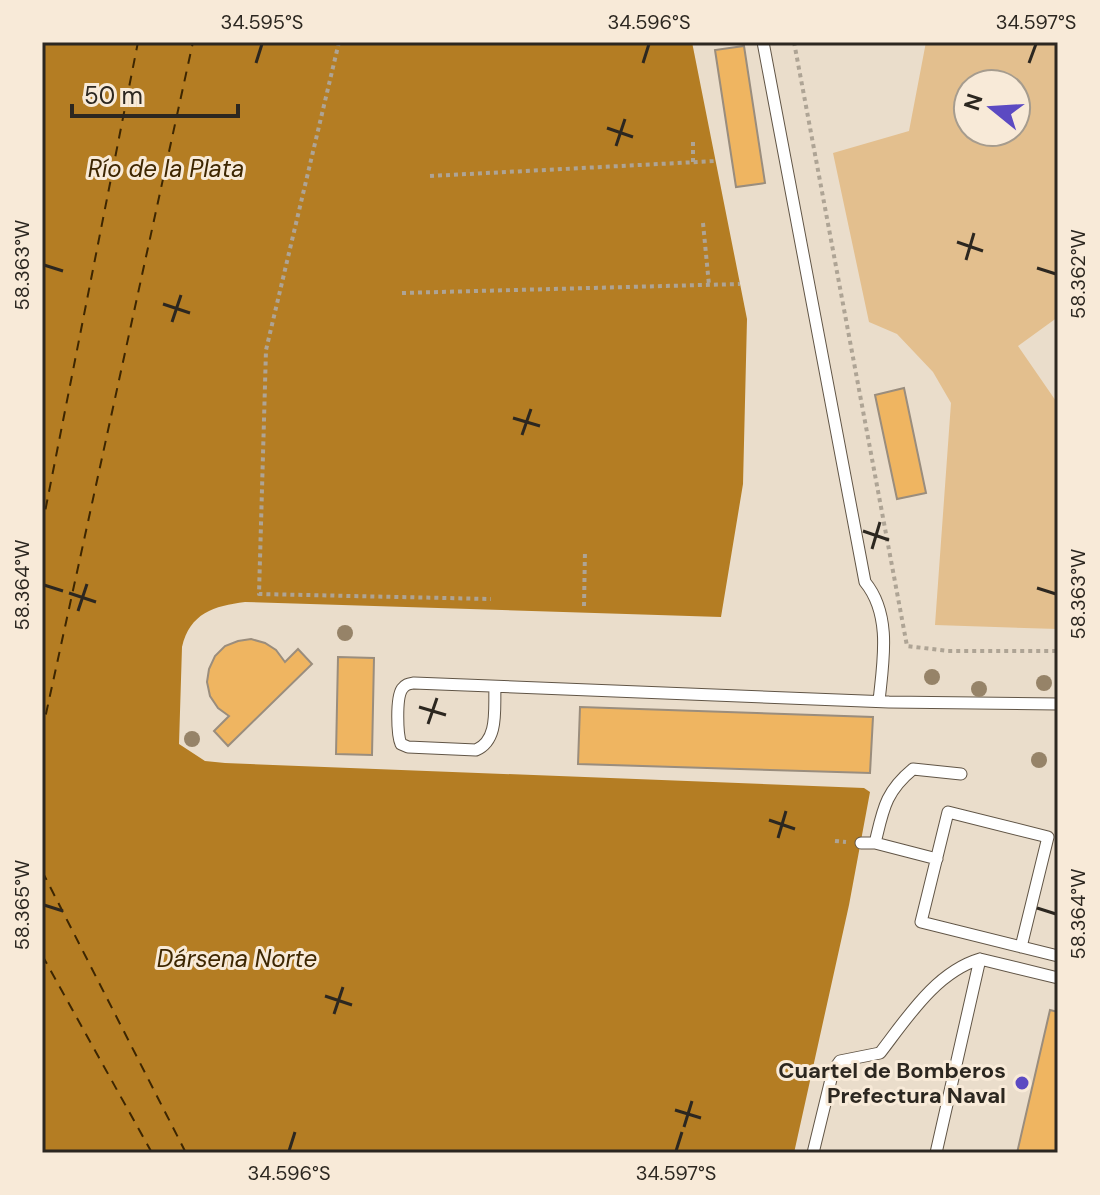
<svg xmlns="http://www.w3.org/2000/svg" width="1100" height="1195" font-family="'DM Sans',sans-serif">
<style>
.green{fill:#e3bf8e;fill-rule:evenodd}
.water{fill:#b47d23}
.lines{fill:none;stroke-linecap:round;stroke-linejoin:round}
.ferry{stroke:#3d2601;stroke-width:2;stroke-dasharray:10 8;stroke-linecap:butt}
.building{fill:#efb561;stroke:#9a8d7d;stroke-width:2}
.lane-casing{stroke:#615546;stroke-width:13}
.path{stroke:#aea495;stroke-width:4;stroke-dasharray:4 4;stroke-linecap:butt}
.lane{stroke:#fff;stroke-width:11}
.tree{fill:#968368}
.ticks{fill:none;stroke:#2c2720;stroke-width:3}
.poi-dot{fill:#5c4ac2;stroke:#f8ead8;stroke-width:3}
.labels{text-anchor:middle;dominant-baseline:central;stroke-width:6;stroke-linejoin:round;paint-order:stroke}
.poi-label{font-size:22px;font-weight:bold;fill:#2c2720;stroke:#f8ead8;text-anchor:end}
.water-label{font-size:24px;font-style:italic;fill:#3d2601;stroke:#f8ead8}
.neatline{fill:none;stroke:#2c2720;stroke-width:3}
.ticks-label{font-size:20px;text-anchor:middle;fill:#2c2720}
</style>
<rect width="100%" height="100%" fill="#eaddcb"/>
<path class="green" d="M926,42H1058V317L1018,346L1058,404L1056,454L1058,629L935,625L951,403L933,372L897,334L869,322L833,153L909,131ZM968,84H1016V132H968Z"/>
<path class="water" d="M42,42H692L747,319L743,484L721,617L245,602C214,606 190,613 182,647L179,744L205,761L225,763L864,788L870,792L849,905L794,1153H42Z"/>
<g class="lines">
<path class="ferry" d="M42,527L138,42
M42,732L193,42
M42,871L186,1153
M42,955L152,1153"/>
</g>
<path class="building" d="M744,46L765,183L736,187L715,50Z
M904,388L926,493L897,499L875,395Z
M251,639L265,643L276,650L285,662L298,649L312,664L228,746L214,731L229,716L218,708L210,696L207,682L209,669L215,656L225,646L238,641Z
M338,657L374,658L372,755L336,754Z
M580,707L873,717L870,773L578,764Z
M1050,1010L1058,1012V1153H1017Z"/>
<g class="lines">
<defs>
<path id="lane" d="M763,42L865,582C892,615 883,662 879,701
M495,687C494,709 499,740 476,750L408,747L401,744C397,735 396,698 402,689C406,684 408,684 414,683L889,702L1058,704
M861,843H875L937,859
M875,843C883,810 885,792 913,769L961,774
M1021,947L1048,837L948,812L921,922L1058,956
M813,1153L833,1071L840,1061L880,1053C907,1018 936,972 980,959
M936,1153L980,959L1058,978"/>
</defs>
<use href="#lane" class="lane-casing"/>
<path class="path" d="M339,42L266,350L259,594L491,599
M794,42L907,646L948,651H1058
M693,162V140
M430,176L716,161
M703,223L709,285
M402,293L740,284
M584,606L585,550
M835,841L846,842"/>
<use href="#lane" class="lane"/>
</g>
<g class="tree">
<circle cx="345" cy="633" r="8"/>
<circle cx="932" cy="677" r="8"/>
<circle cx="1044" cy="683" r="8"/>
<circle cx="979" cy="689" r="8"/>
<circle cx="192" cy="739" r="8"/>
<circle cx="1039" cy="760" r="8"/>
</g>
<path class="ticks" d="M256,63L262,44M643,63L649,44M1029,63L1036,44M607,128L633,137M616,146L625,119M957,242L983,251M966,260L974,233M44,265L63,271M1037,268L1056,274M163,304L190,313M172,322L181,295M513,418L540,426M522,435L531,409M863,531L889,540M872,549L880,522M44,585L63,591M1037,588L1056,594M69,593L96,602M78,611L87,584M419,707L446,715M428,724L437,698M769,820L795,829M778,838L786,811M44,905L63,911M1037,908L1056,914M325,996L352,1005M334,1014L343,987M675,1110L701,1118M684,1127L692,1101M289,1151L295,1132M676,1151L682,1132"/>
<circle class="poi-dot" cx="1022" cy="1083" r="8"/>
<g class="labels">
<g class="poi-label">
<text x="1006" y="1070">Cuartel de Bomberos<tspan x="1006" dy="25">Prefectura Naval</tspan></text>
</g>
<g class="water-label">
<text x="166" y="168">Río de la Plata</text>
<text x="237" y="958">Dársena Norte</text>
</g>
</g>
<rect width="1100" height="1195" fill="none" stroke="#f8ead8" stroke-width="88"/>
<g transform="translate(992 108) rotate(288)"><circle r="38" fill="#f8ead8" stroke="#a69c8e" stroke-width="2"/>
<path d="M0-6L14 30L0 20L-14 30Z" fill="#5c4ac2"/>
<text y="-12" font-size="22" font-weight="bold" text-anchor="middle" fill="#2c2720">N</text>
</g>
<path d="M72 104v12h166v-12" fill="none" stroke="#2c2720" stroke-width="4"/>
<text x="84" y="104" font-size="24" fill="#2c2720" stroke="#f8ead8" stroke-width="6" paint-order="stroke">50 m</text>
<rect x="44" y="44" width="1012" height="1107" class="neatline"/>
<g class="ticks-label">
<text x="262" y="29">34.595°S</text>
<text x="649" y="29">34.596°S</text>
<text x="1036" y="29">34.597°S</text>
<text transform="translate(22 265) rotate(-90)" y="7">58.363°W</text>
<text transform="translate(1078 274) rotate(-90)" y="7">58.362°W</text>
<text transform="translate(22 585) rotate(-90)" y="7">58.364°W</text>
<text transform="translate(1078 594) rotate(-90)" y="7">58.363°W</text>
<text transform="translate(22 905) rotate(-90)" y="7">58.365°W</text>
<text transform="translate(1078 914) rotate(-90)" y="7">58.364°W</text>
<text x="289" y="1180">34.596°S</text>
<text x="676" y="1180">34.597°S</text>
</g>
</svg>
